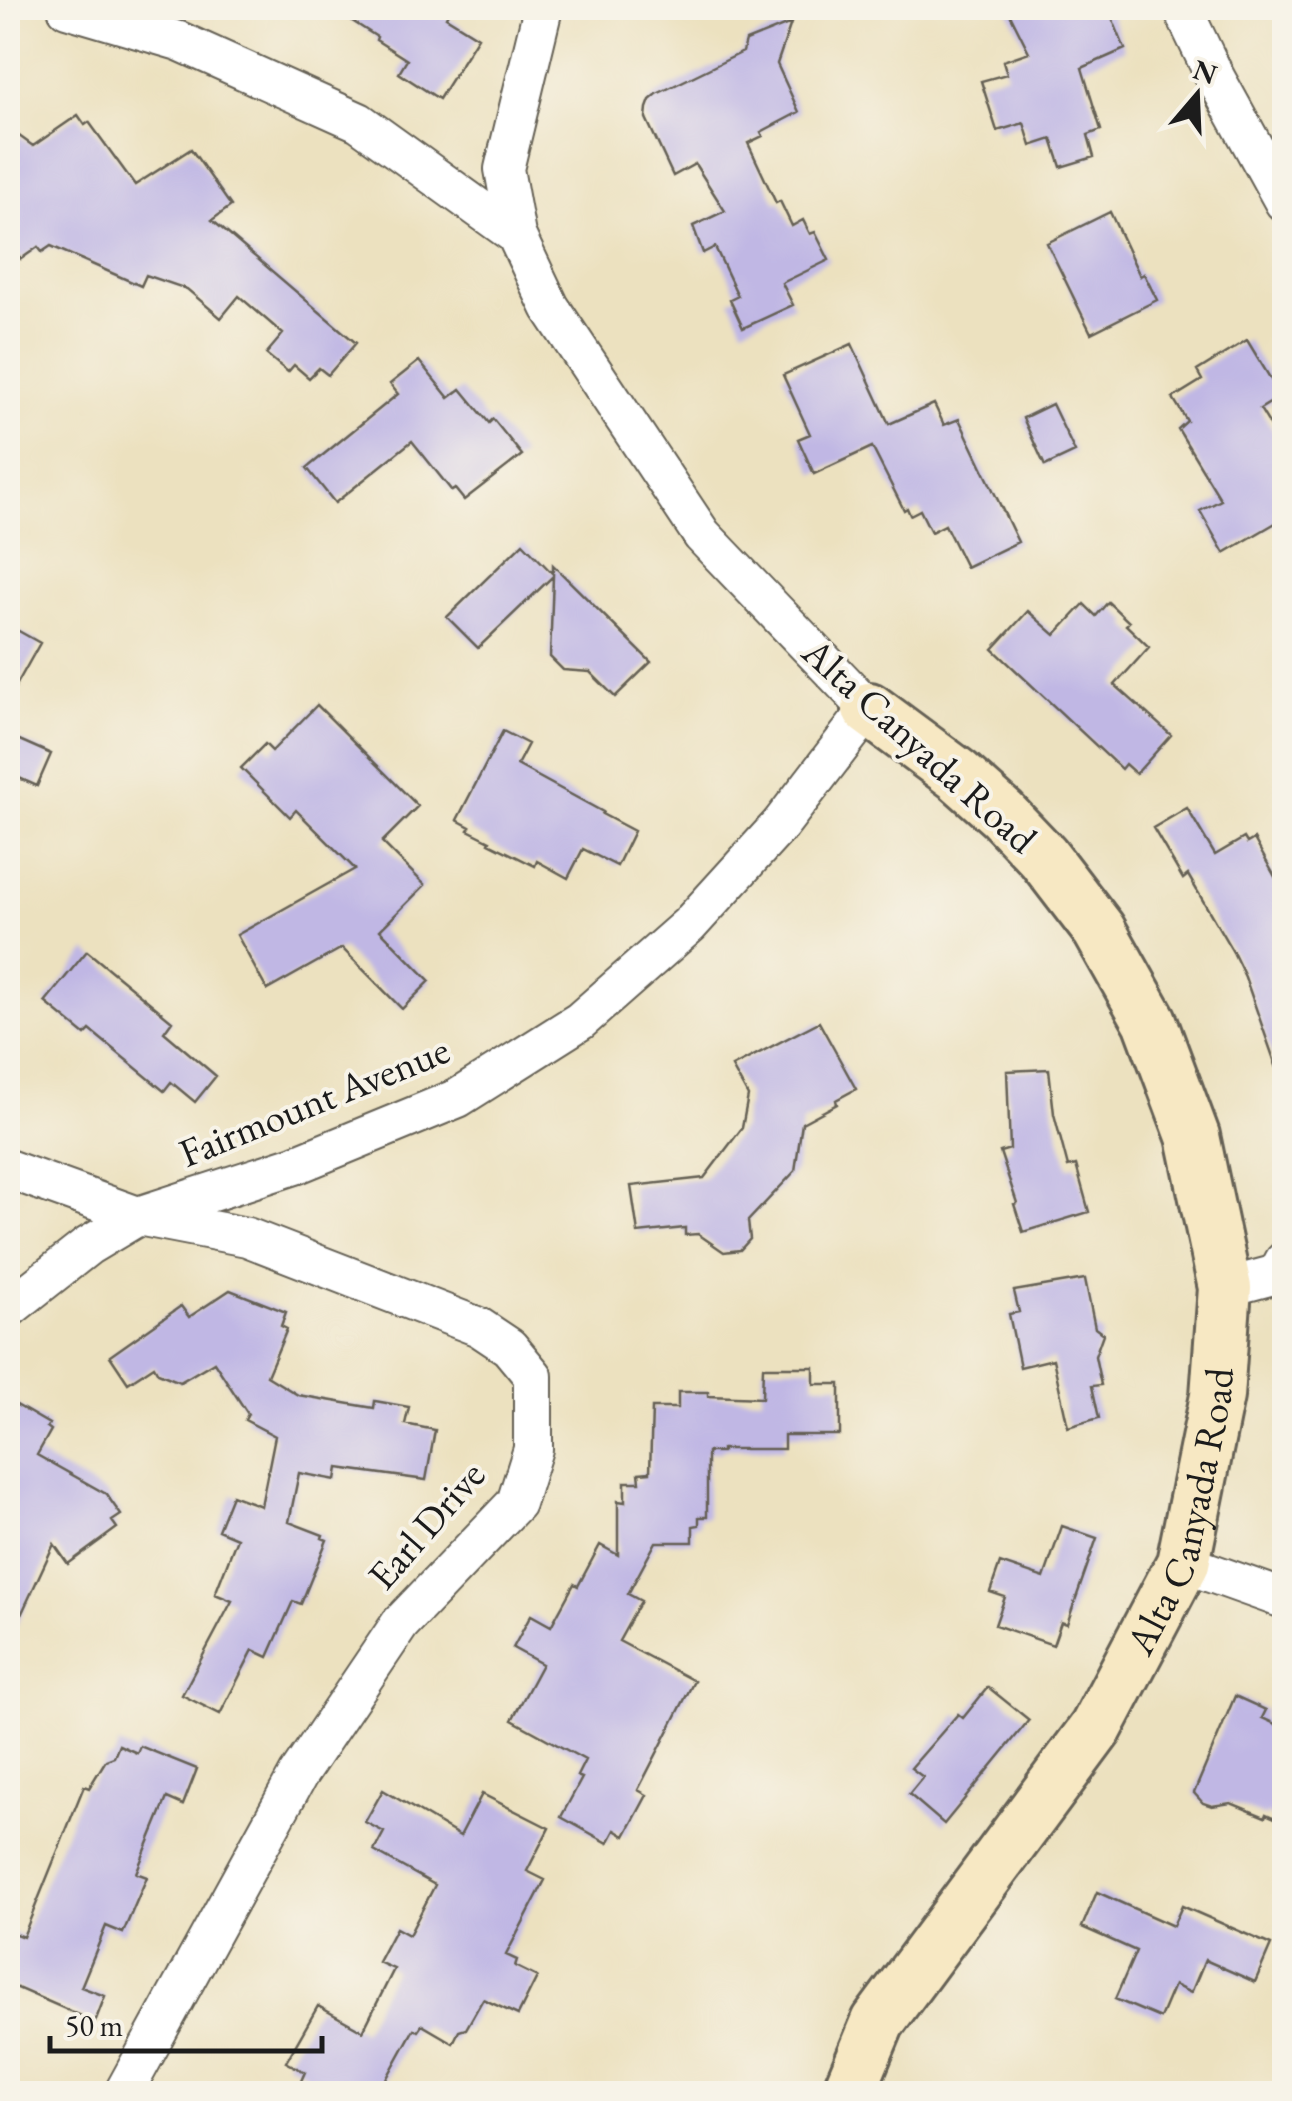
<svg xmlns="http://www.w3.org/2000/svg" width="1292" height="2101" font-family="'EB Garamond',serif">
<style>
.building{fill:#c0b7e4}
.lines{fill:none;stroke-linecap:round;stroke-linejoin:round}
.street-casing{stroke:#656155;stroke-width:42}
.secondary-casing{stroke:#656155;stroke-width:58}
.street{stroke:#fff;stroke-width:38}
.secondary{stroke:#f7e8c3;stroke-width:52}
.labels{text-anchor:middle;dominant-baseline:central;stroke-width:8;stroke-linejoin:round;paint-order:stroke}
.street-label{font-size:40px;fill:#1c1c1c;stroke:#f7f3e8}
</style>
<rect width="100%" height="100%" fill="#f7f3e8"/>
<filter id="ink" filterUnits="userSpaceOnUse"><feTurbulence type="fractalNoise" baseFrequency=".01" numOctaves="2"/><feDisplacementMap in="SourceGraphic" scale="20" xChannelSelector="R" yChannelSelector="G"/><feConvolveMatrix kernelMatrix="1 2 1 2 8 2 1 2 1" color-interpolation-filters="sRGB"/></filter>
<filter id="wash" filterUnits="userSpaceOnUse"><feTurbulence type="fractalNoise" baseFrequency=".0048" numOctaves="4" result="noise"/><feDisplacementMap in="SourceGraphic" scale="40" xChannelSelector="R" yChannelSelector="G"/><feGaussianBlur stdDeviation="2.25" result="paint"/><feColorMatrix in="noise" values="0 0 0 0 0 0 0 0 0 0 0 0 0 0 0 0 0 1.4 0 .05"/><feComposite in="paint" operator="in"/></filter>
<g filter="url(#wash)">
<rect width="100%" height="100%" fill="#ece1bf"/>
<g id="blocks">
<path class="building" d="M332,8H451L446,17L478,37L439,99L399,73L407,60L376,40L377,37Z
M1007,8H1108L1125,49L1082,68L1101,130L1088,135L1094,157L1061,167L1052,139L1031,146L1024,123L997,131L981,81L1007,74L1003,61L1029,52Z
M791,23L777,64L799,112L761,132L763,136L748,143L776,203L780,201L792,226L803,220L810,234L815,232L829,260L782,283L793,305L743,328L730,300L738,296L715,247L703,253L693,226L725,211L695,164L673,176L646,118L647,108L650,100L657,94L743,52L746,41Z
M78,115L85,125L89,122L135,185L191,149L231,206L212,220L356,343L328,375L319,368L309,378L294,365L288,372L266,354L283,334L239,296L221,318L187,289L146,275L141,286L51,246L42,252L38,247L21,259L8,242V128L33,146Z
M1110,212L1140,276L1144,274L1157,300L1091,333L1047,243Z
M1247,340L1281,396L1260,409L1284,448V518L1224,553L1200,511L1221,500L1178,429L1187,421L1173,398L1202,380L1197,371Z
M852,344L889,424L934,404L944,425L959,419L1018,542L966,567L945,525L931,532L920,510L910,515L907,508L904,510L872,447L814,474L798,439L810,434L783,375Z
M419,361L449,398L461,389L489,423L493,419L522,455L464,500L455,489L452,491L412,441L335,503L307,468L398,394L390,384Z
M1052,404L1075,452L1045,466L1023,418Z
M523,543L553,574V565L651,662L615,697L590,672L563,670L550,657L553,576L478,648L447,617Z
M1108,602L1129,622L1126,625L1149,647L1115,685L1171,735L1136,774L1125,764L1121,769L993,649L1028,611L1055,635L1084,604L1096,616Z
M8,625L40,643L8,700Z
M317,705L418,806L382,842L425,885L380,930L430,981L402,1009L342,948L267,990L237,935L355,869L296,810L290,817L241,768L265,744L272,751Z
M503,731L528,744L517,765L603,812L602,814L634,831L617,866L583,849L568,878L537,861L535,866L489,843L490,841L468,830L470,827L457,820Z
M8,735L51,754L37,786L8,773Z
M1187,808L1215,855L1244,838L1247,843L1254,839L1284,893V1076L1280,1077L1245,977L1233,952L1188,875L1183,879L1153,828Z
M87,951L172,1021L164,1032L216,1076L195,1102L171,1082L164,1091L90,1030L85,1035L45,1002Z
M819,1022L856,1089L836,1100L837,1104L802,1123L795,1171L748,1221L750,1239L740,1250L724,1252L698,1234L685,1235V1228L638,1233L631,1186L704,1178L742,1128L748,1096L732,1067Z
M1049,1069L1054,1114L1068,1167L1076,1165L1089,1212L1023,1232L1014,1204L1017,1203L1000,1152L1010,1149L1007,1071Z
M1085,1279L1095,1328L1103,1334L1095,1356L1101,1385L1092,1386L1099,1418L1068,1427L1053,1359L1020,1367L1009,1314L1019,1312L1014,1291Z
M230,1290L286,1312L281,1326L287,1329L267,1376L298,1395L374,1408L375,1401L409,1407L405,1424L435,1430L426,1480L338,1468L336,1480L299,1473L289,1522L323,1535L322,1538L327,1540L301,1604L293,1601L268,1657L253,1650L220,1714L182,1695L232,1601L215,1594L237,1538L218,1530L232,1495L261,1506L275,1436L245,1420L248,1414L214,1362L180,1382L158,1373L154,1366L128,1383L110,1356L181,1306L189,1317Z
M763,1367H814V1384H840V1435H784V1449H722V1452H707V1517H699V1525L693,1526V1542H656L628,1594L641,1601L619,1641L694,1681L638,1790L647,1795L625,1836L615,1830L608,1843L561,1817L582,1778L577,1776L585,1760L512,1720L542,1664L513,1648L531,1615L551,1626L574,1584L578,1586L600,1545L618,1555V1501L625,1502V1482H640L639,1473L650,1472L652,1408H678V1392H708V1396L762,1398Z
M8,1400L49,1424L47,1427L51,1430L37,1455L106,1494L121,1515L112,1521L117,1528L68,1564L54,1544L8,1643Z
M1062,1526L1097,1538L1067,1624L1061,1622L1053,1645L995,1625L1005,1597L990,1592L1000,1563L1044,1578Z
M988,1687L1029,1720L944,1824L909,1794L923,1777L911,1768L958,1714L963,1718Z
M1235,1696L1266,1710L1262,1718L1284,1728V1822L1266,1814L1265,1817L1231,1803L1212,1806L1203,1803L1194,1793Z
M119,1745L137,1753L140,1746L197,1769L183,1805L167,1798L136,1873L147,1877L123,1933L106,1926L81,1987L105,1996L95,2022L8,1984V1931L23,1937L84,1786L89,1788L106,1760L114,1757Z
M383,1790L460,1836L482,1794L549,1828L527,1871L545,1880L506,1955L517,1960L515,1966L537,1977L518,2015L483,1999L466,2029L459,2031L453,2043L422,2025L418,2031L414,2029L378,2094H311L301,2081L305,2072L286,2062L318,2006L363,2031L394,1969L378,1962L396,1928L409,1935L435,1885L374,1851L384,1832L365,1822Z
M1097,1892L1173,1926L1182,1906L1271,1945L1255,1982L1205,1960L1191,1993L1174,1985L1160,2018L1115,1999L1136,1951L1082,1927Z"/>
</g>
</g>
<g filter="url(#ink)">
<use href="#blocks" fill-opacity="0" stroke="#656155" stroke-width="2.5"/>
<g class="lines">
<defs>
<path id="street" d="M67,8L179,41L359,122L516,235
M1182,8L1216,79L1284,202
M8,1169L138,1216L295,1165L458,1098L580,1021L689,925L780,825L869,709L702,535L550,307L516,235L504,169L543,8
M1225,1288L1277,1274L1284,1261
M8,1309L88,1246L138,1216L247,1237L479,1327L509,1347L533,1376V1449L516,1503L400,1624L298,1775L123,2094
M1183,1563L1284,1599"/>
<g id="secondary">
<path id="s1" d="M848,2094L878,2022L1096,1728L1183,1563L1217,1396L1225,1288L1193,1136L1150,1021L1099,930L1043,857L1002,814L958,775L869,709"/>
</g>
</defs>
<use href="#street" class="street-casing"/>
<use href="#secondary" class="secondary-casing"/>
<use href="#street" class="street"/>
<use href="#secondary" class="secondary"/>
</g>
</g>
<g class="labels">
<g class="street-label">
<text transform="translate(920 745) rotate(42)">Alta Canyada Road</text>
<text transform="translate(314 1101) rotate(-22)">Fairmount Avenue</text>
<text stroke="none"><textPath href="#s1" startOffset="680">Alta Canyada Road</textPath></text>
<text transform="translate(426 1525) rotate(-49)">Earl Drive</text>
</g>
</g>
<rect width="1292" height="2101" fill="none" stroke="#f7f3e8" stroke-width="40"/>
<g transform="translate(1197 95) rotate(19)" stroke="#f7f3e8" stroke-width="8" paint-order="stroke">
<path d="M0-8L18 38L0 25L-18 38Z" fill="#1c1c1c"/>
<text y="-15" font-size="28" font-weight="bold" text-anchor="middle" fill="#1c1c1c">N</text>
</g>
<path d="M50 2036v15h272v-15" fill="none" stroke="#1c1c1c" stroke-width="5"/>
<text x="65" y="2036" font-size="30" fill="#1c1c1c" stroke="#f7f3e8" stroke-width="8" paint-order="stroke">50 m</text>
</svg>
